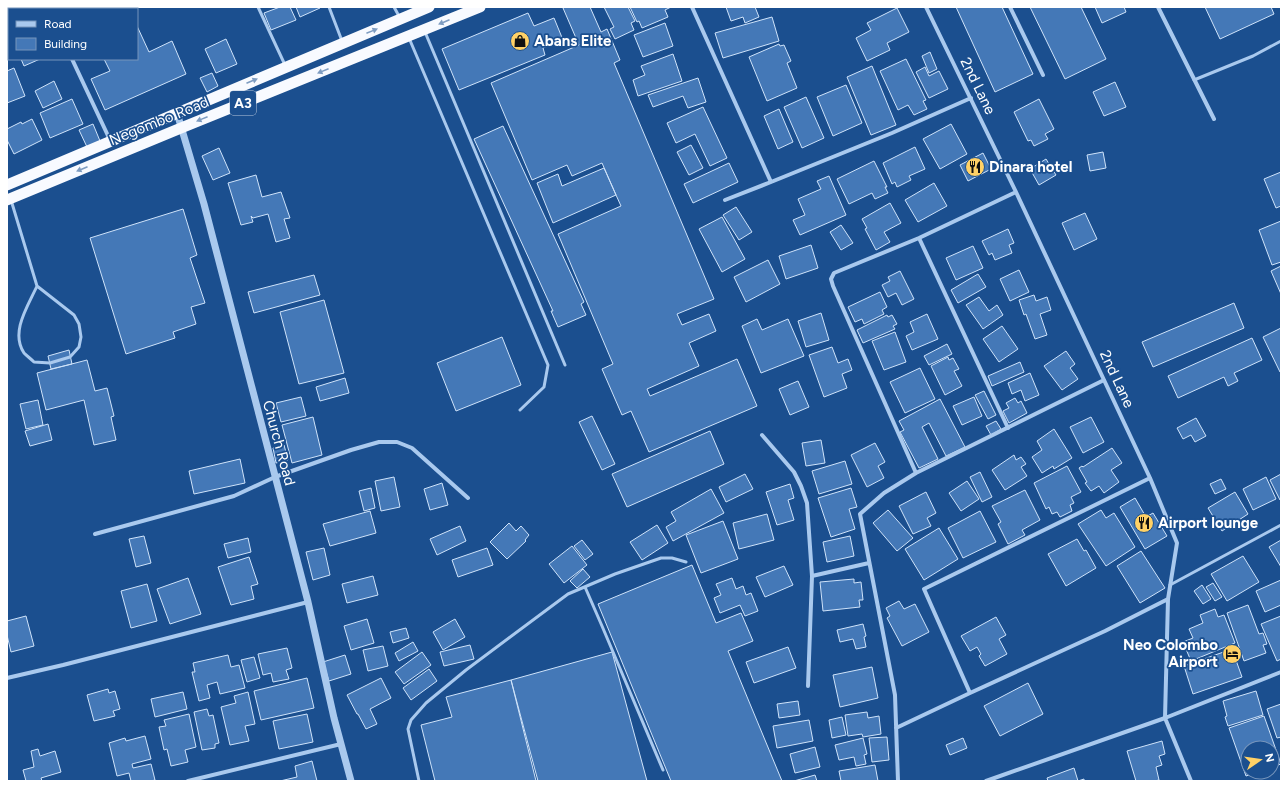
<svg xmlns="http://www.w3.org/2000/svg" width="1288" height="788" font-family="Figtree,sans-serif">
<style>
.building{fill:#4478b7;stroke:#cfe3fa}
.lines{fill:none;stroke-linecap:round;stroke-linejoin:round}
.service{stroke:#a9c9ee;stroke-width:3}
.minor{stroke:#a9c9ee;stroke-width:4}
.tertiary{stroke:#a9c9ee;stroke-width:7}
.trunk{stroke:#f8faff;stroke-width:11}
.oneway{fill:#7e9cc1}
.labels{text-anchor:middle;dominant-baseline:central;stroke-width:3.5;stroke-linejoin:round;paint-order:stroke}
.shield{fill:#1b4f8f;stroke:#bbcadd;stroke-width:1}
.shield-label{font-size:14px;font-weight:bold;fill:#fff}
.poi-label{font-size:15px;font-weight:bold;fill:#fff;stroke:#1b4f8f;text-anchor:start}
.street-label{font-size:15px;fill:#fff;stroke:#1b4f8f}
</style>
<rect width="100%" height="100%" fill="#1b4f8f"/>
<path class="building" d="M14,7L16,9H9V34L7,35V9Z
M280,7H290L296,20L271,30L264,13Z
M296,7H320V8L300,17Z
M566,7H590L601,32L607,29L620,60L614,63L714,299L677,314L682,325L709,314L716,331L689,343L699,366L647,389L650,396L737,359L757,406L649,452L631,411L622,415L602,369L613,364L558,234L621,206L616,195L602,163L572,176L567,165L532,180L491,83L579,45L563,8Z
M604,7H628L635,21L631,23L634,30L615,39L610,29L614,27Z
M630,7H671L665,10L668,17L642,28L639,21L637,22Z
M726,7H755L759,17L745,23L743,17L731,21Z
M956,7H1002L1033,74L995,92Z
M1030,7H1081L1106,59L1065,79Z
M1095,7H1124L1126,12L1102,23Z
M1205,7H1271L1274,14L1220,39Z
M897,8L909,32L887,43L890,50L867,61L856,38L871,30L867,23Z
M528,13L534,26L554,18L563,40L543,48L545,55L459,90L442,49Z
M772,17L779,41L723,58L715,33Z
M665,23L673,46L643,57L634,35Z
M137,26L149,52L172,41L186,74L105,110L91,79L110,71L104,59H137Z
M226,39L237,64L216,73L205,49Z
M779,44L780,46L784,45L791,61L787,63L797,88L767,101L749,57Z
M930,52L937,69L929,73L922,56Z
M673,54L682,81L638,96L633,80L645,75L641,66Z
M21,59H40L24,66Z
M906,59L926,100L923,101L927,109L914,115L908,105L898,110L880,71Z
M872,66L896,125L871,135L847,77Z
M925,67L929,76L939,71L948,89L929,98L916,72Z
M14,68L25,96L7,103V71Z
M212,73L218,86L207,92L200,78Z
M698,78L706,102L688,108L683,96L653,107L648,95Z
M54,81L62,99L43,108L35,91Z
M1115,82L1126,107L1104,116L1093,92Z
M846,85L862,123L833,136L817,97Z
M806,97L824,138L802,148L784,107Z
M72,99L83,124L50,138L40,113Z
M1039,99L1054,129L1045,134L1048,139L1034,146L1031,140L1028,141L1014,112Z
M703,107L727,158L710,166L695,134L676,143L667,123Z
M779,109L793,142L778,149L764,116Z
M32,119L42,140L14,154L7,140V129L21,122L22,124Z
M93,124L100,141L87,147L79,130Z
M951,124L967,154L940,169L923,139Z
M503,126L584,302L581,304L586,315L558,327L551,311H553L474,139Z
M691,145L703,168L689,175L677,152Z
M915,147L925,169L909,176L911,180L897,187L895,182L892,184L883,163Z
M219,148L230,173L213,180L202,156Z
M1103,152L1106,168L1090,171L1087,155Z
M983,153L991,169L968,181L960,165Z
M1046,159L1056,175L1039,185L1030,169Z
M874,161L887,187H885L888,193L875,199L872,193L849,204L837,179Z
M729,163L738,182L693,203L684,184Z
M604,168L616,195L553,223L537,183L558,174L562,186Z
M1281,172V206L1276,208L1264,179Z
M256,175L262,197L281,192L290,218L284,219L290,238L276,242L268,214L253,218L251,216L253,222L241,225L228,183Z
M829,176L846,215L800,235L793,220L805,215L798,199L821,189L817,181Z
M934,183L947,206L918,222L905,200Z
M890,203L901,223L884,232L890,242L876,250L865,229L867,228L862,219Z
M736,207L752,232L739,240L723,215Z
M183,209L197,255L190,258L205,303L191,307L196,324L173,332L175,338L126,354L90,238Z
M1085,213L1097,239L1074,250L1062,223Z
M722,217L745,259L722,272L699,229Z
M1281,221V262L1272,265L1259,230Z
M841,225L853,243L841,250L830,232Z
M1008,229L1014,243L1009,245L1012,253L995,260L992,253L989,255L982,241Z
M811,245L818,268L786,279L779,256Z
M973,246L983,268L956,280L946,258Z
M768,260L780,284L746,302L734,277Z
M1281,266V294L1271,271Z
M1019,270L1029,292L1010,301L1000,279Z
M900,271L914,299L902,305L896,293L888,297L882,285L890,281L888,277Z
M978,274L986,287L958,303L951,290Z
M314,275L320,295L254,313L248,292Z
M880,292L887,307L882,310L884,314L864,324L862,319L855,322L848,307Z
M1034,295L1036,301L1047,297L1051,310L1040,314L1047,335L1035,339L1026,314L1024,315L1019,300Z
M979,297L989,311L997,305L1003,315L983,329L966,305Z
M324,300L344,373L299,384L280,312Z
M1234,303L1244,328L1153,367L1142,342Z
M821,313L829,340L806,347L798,321Z
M927,314L938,339L912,350L906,336L914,332L910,322Z
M887,315L888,317L892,315L897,324L893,326L895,329L863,343L857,330Z
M757,319L762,330L788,319L804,356L761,373L742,326Z
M1002,326L1018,349L999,362L983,339Z
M1281,328V371L1280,372L1263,337Z
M895,332L906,362L884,370L872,341Z
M502,337L521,385L456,411L437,363Z
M1252,338L1262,360L1234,373L1238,381L1228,386L1224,377L1178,398L1168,376Z
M947,344L952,354L929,365L924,356Z
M832,347L838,363L848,359L852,370L842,374L847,388L824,397L809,355Z
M69,350L72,364L51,369L48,356Z
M1066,351L1075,364L1070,368L1078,379L1062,390L1044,366Z
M948,357L949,360L953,358L959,369L954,371L962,386L945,395L931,366Z
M87,360L95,391L107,388L114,416L111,417L116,440L94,445L84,400L46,410L37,373Z
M1020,362L1024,372L992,386L988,376Z
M920,368L935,399L905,413L890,382Z
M1030,373L1039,395L1025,401L1021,390L1012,394L1008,383Z
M345,378L349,393L320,401L316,387Z
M798,381L809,407L790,415L779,389Z
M984,391L996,415L988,419L975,395Z
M301,397L306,416L281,422L276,403Z
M974,397L982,416L962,425L953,406Z
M1015,398L1018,403L1021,401L1027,413L1009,423L1003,411L1009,408L1006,403Z
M940,399L965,447L946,456L929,423L922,427L938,459L919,468L900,432L904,430L899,421Z
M38,400L43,425L26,429L20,404Z
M592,416L615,464L602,470L579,422Z
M313,417L322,455L292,463L282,425Z
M1091,417L1104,442L1083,453L1070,427Z
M1196,418L1206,436L1195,442L1191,435L1183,439L1177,428Z
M996,421L1001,429L991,435L986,426Z
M48,424L52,440L30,446L25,431Z
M1054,429L1072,458L1054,469L1053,466L1042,473L1032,457L1042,450L1037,441Z
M710,431L724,464L627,507L612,474Z
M821,440L825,463L806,466L802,443Z
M875,443L885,462L878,466L884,478L867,487L851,455Z
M284,445L288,460L276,463L273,448Z
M1112,448L1122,463L1111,470L1119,482L1104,493L1099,486L1091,491L1085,483L1087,482L1079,468L1082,466L1083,467Z
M1014,455L1016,460L1021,457L1026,464L1021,467L1027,476L1005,490L992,470Z
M240,459L245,483L194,494L189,471Z
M845,461L852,484L819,494L812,471Z
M1067,466L1081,492L1071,497L1074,503L1070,505L1072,511L1060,517L1057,512L1052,514L1049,507L1046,509L1034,483Z
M980,472L992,497L982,502L970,477Z
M745,474L753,489L726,502L719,487Z
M1281,474V500H1280L1270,480Z
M394,477L400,507L381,511L375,481Z
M1266,477L1276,499L1253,510L1243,489Z
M1221,479L1226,489L1215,494L1210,484Z
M967,481L979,499L961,511L949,493Z
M442,483L448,505L430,510L424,489Z
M790,484L794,498L788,500L794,520L777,525L766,492Z
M371,488L375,508L364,511L359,491Z
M851,488L857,507L849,509L855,529L831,537L818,498Z
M711,489L724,513L673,541L666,527L676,521L671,512Z
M1025,490L1040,520L1022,530L1025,535L1008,544L998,524L1001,522L992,506Z
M926,492L936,513L927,518L931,526L913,534L899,506Z
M1235,492L1248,514L1222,531L1208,508Z
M1135,498L1146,517L1153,513L1167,536L1145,549L1120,507Z
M888,510L913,538L897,551L873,523Z
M1101,510L1106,518L1114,513L1135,547L1106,566L1078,524Z
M370,511L376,533L330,546L323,524Z
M980,511L996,542L963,558L948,528Z
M767,514L774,540L739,549L733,523Z
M723,521L738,559L701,573L686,535Z
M509,523L516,531L521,526L529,535L525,540L526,541L507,559L490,542Z
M657,525L668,543L642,560L630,542Z
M460,526L466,541L437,555L430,539Z
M939,528L958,559L924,580L905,549Z
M144,536L151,563L136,567L129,539Z
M850,536L854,556L827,562L823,542Z
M248,538L251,552L228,558L224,544Z
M1077,539L1084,551L1086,550L1096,568L1066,586L1048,554Z
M582,540L593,554L585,560L574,546Z
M1281,540V567L1269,547Z
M572,546L587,565L564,583L549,564Z
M324,548L330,575L313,580L306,552Z
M487,548L493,565L458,577L452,560Z
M1141,551L1165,588L1140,603L1117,566Z
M1243,556L1259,582L1227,601L1211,574Z
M249,557L258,584L251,586L254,599L231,605L218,567Z
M692,565L716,623L741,613L753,641L728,651L782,781H671L598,604Z
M784,566L793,585L765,597L756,577Z
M583,569L590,577L577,588L570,581Z
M373,576L378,595L347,603L342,584Z
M188,578L201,614L170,624L157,589Z
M732,578L736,589L743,586L746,595L751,593L758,611L745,616L740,605L720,613L714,598L721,595L716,584Z
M854,579V583L861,582L863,600H859L860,607L823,611L820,582Z
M1281,580V605L1265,612L1256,591Z
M1213,583L1222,597L1215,601L1206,587Z
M147,584L157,621L131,628L121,591Z
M1202,585L1211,599L1203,604L1194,591Z
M899,601L904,609L915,604L929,632L902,646L887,618L890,616L886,608Z
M1248,605L1259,634L1263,633L1267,644L1263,645L1266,653L1244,661L1227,613Z
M1215,609L1218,617L1224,615L1235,643L1191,661L1183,642L1193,638L1189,629L1203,623L1200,615Z
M26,616L34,646L11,652L7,635V621Z
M1281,616V659L1277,661L1261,624Z
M996,617L1006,635L999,639L1007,654L985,666L979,656L981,654L977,647L970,651L961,636Z
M367,619L374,643L351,650L344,626Z
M455,619L465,637L443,650L433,632Z
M863,624L866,636L864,637L866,647L856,649L853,639L840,642L837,630Z
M406,628L409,638L393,643L390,632Z
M413,642L418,651L399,661L395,653Z
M470,645L474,659L444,666L440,652Z
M383,646L388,666L368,671L363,650Z
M788,647L796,668L754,683L746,662Z
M287,648L292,668L286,670L289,679L273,682L271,673L263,675L258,654Z
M1232,649L1242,677L1193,694L1184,666Z
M422,652L431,665L404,684L395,672Z
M612,652L647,781H538L511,680Z
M228,655L231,667L239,665L245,688L220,694L217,682L207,685L210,698L199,701L192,672H195L193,663Z
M345,655L351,674L329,681L323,662Z
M254,657L260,678L247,682L241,660Z
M872,667L878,698L840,707L833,675Z
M429,669L437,681L411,700L403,688Z
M307,678L314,708L261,720L254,691Z
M381,678L391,698L370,709L377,724L366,729L358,714H357L347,695Z
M511,680L536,781H435L421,725L452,717L446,697Z
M1028,683L1043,714L1000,736L984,706Z
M108,689L109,693L115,691L120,709L113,711L115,716L94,721L87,695Z
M1256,691L1263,715L1228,726L1225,717L1227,716L1223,701Z
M183,692L187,709L155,717L151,699Z
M248,692L255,724L245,726L249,741L230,745L221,707L236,703L234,696Z
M798,701L800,715L779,718L777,704Z
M1281,704V737L1277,738L1267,709Z
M207,709L209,716L213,715L219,743L215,744V748L202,750L194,712Z
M867,712L868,718L879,716L881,734L863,737L862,734L848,736L845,715Z
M189,714L196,747L185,750L188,762L171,766L167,749L164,750L159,727L166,726L164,720Z
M307,714L313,742L279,749L273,721Z
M1264,716L1281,764L1272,767V748H1248V772H1258L1246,776L1229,728Z
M842,717L846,735L832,738L829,720Z
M809,720L813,741L777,748L773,726Z
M145,736L151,759L132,764L133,768L151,764L155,780L151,781H131L129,773L117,776L109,743L125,738L126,741Z
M887,737L889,760L872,762L869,738Z
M863,738L867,754L864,755L866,764L856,766L854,757L839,760L835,745Z
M963,738L967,748L950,755L946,745Z
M1162,741L1165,754L1159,756L1162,765L1156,767L1159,780L1154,781H1136L1127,751Z
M815,747L820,767L795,773L790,754Z
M38,749L40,756L55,751L61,772L41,778L42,781H26L23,770L34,767L31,751Z
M312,761L317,781H280L297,777L295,766Z
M875,765L878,781H841L839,771Z
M1074,768L1078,781L1084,779V781H1048L1047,778Z
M815,775L817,781H794Z"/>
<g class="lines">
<path class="service" d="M258,7L285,65
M329,7L342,41
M394,7L400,18
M425,32L565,365
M409,38L548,365L544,387L520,410
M1194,80L1253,56L1281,41
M11,200L37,286L74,315L79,324L81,337L79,347L70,357L50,363L34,362C31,359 27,356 24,353C10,332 28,306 37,286
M1170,585L1281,525
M585,587L602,626L663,770
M419,781L408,729L411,720L426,703L466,670L568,594L615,574L661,558H672L686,562"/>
<path class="minor" d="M47,7L48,9
M692,7L771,182L892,133L971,98
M926,7L1016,192L1104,380L1150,478L1177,543L1168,599L1165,718L1191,781
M1010,7L1043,75
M1158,7L1214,119
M72,59L110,140
M1016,192L919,238L834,273L831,279L833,286L916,473L1104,380
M725,200L771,182
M919,238L1008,428
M762,435L794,472L801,486L807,503L812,576L808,686
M95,534L234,496L275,477L351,450L379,442H397L412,448L468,498
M812,576L869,563
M7,678L63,665L308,602
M970,693L924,589L1150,478
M896,728L970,693L1105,631L1168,599
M188,781L341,744
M898,781L895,695L860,514L884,493L916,473
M986,781L1165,718L1281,672"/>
<path class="tertiary" d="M177,113L204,204L308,602L334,718L351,781"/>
<path class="trunk" d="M7,185L429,7
M7,200L181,128L480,7"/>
</g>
<defs><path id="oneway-solid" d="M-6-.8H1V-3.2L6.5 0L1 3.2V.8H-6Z"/></defs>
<g class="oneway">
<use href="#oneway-solid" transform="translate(444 22) rotate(157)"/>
<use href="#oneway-solid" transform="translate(372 31) rotate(-22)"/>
<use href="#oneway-solid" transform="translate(323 71) rotate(158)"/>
<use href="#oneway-solid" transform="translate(252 81) rotate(-23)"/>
<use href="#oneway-solid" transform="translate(202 119) rotate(158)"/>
<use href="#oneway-solid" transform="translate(82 169) rotate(157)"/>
</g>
<defs>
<symbol id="shop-disc" viewBox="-11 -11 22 22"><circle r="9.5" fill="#ffd166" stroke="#1b4f8f"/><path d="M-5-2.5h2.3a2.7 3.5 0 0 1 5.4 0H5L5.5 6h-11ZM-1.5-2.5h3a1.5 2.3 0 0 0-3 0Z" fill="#111"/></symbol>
<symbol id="restaurant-disc" viewBox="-11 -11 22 22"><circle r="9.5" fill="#ffd166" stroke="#1b4f8f"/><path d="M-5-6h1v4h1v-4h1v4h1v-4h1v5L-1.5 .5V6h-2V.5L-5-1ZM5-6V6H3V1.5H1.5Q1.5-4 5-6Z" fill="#111"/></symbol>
<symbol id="hotel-disc" viewBox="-11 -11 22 22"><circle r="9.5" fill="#ffd166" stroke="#1b4f8f"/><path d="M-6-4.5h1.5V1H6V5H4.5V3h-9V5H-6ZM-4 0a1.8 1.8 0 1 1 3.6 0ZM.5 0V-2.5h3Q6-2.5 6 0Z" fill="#111"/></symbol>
</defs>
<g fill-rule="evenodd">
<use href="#shop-disc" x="509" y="30" width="22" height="22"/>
<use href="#restaurant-disc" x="964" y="156" width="22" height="22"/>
<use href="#restaurant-disc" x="1133" y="512" width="22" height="22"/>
<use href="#hotel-disc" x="1221" y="643" width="22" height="22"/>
</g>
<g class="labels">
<rect class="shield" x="230" y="91" width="26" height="24" rx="3"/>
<g class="shield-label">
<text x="243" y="103">A3</text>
</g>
<g class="poi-label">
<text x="534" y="41">Abans Elite</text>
<text x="989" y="167">Dinara hotel</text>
<text x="1158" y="523">Airport lounge</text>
<text x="1218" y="645" text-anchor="end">Neo Colombo<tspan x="1218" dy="17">Airport</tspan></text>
</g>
<g class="street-label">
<text transform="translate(978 86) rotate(64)">2nd Lane</text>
<text transform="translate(159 121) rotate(-22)">Negombo Road</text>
<text transform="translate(1117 379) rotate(65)">2nd Lane</text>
<text transform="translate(279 443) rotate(75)">Church Road</text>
</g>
</g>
<rect width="1288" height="788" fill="none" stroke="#ffffff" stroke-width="16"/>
<rect x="8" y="8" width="130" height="52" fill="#1b4f8f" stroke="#7695bc"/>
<rect x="16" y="21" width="20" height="6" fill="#a9c9ee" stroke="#7695bc"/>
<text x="44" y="28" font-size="12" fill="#ffffff">Road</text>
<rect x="16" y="38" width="20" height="12" fill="#4478b7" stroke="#7695bc"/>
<text x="44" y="48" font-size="12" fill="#ffffff">Building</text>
<g transform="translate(1260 760) rotate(77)"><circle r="19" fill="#1b4f8f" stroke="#7695bc"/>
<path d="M0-3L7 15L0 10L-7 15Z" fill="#ffd166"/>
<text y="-6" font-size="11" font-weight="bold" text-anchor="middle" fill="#ffffff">N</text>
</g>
</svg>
